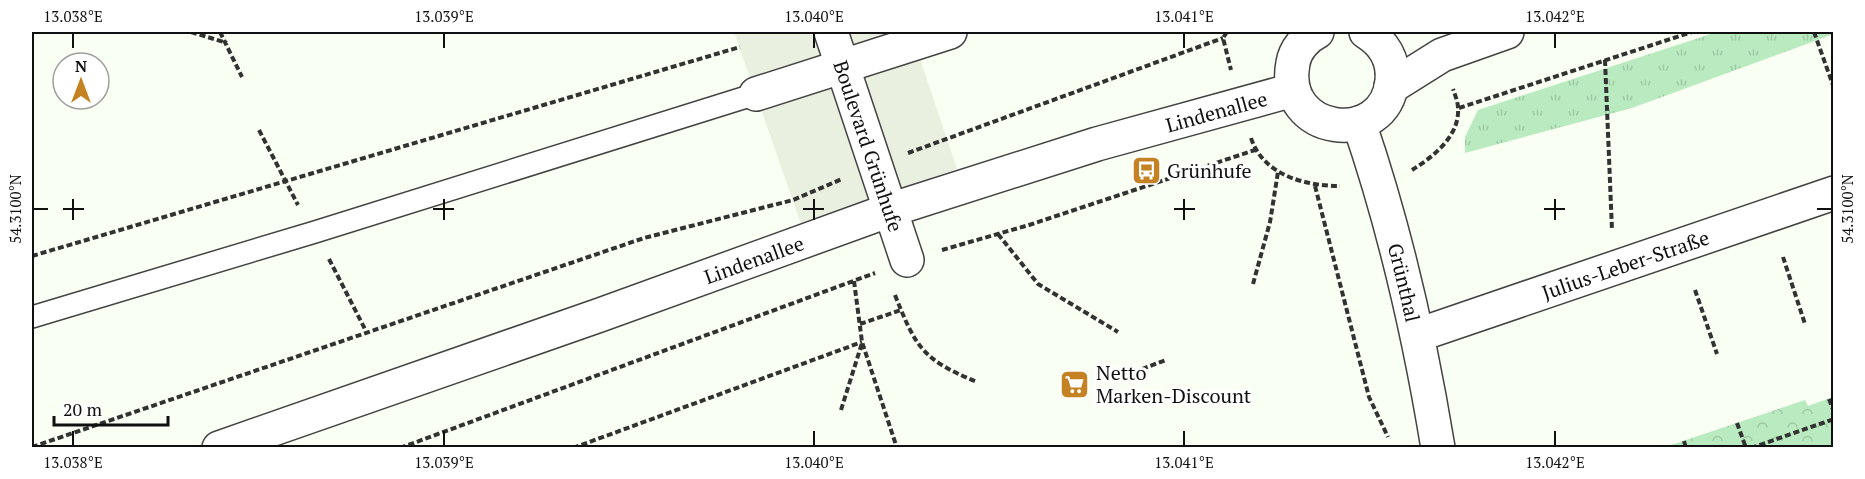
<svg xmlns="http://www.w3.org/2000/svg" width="1865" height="479" font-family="'PT Serif',serif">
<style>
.grass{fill:url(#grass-tufts)}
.park{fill:url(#park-crowns)}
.plaza{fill:#eaf0e0}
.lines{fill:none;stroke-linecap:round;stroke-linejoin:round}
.lane-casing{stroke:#434343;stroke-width:24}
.street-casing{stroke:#434343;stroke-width:36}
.path{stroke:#323232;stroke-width:4;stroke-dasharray:6 3;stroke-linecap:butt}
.lane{stroke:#fff;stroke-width:21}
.street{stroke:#fff;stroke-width:33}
.ticks{fill:none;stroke:#101010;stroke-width:2}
.labels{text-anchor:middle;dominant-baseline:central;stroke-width:6;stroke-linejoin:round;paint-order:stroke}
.street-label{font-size:20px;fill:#101010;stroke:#fff}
.poi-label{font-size:20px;fill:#101010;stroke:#fff;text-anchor:start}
.neatline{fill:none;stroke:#101010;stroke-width:2}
.ticks-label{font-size:15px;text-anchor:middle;fill:#101010}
</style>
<defs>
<pattern id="grass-tufts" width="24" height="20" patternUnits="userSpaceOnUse" patternTransform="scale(1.5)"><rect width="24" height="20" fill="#baebc0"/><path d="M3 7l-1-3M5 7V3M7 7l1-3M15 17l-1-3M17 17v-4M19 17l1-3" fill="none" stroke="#9fc8a4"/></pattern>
<pattern id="park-crowns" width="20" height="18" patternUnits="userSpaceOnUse" patternTransform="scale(1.5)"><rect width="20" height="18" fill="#baebc0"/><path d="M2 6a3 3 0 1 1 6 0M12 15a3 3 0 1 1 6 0" fill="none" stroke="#9fc8a4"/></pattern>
</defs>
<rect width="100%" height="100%" fill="#f9fff2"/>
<path class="grass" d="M1717,32L1834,34L1632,108L1465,153V137L1478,110Z"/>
<path class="park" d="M1833,397V447H1665L1805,400L1808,406Z"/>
<path class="plaza" d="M734,32H911L957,169L801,224Z"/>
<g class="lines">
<defs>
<path id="lane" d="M32,317L315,232L756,94"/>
<g id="street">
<path id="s1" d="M831,32L907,260"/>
<path d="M1317,32C1306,37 1295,50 1293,63C1279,135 1385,149 1392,81C1394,60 1384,43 1366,32"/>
<path d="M1391,87L1442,55L1507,32"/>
<path d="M756,94L950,32"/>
<path id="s2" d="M1359,123C1395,228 1420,338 1438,448"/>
<path id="s3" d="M1418,335L1834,193"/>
<path id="s4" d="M219,448L600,315L890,210L1097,144L1293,90"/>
</g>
</defs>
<use href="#lane" class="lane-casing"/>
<use href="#street" class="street-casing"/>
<path class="path" d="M191,32L227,43
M220,32L242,77
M1227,32L1223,38L1231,70
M1814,32L1834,88
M1605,60L1612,230
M1459,108L1692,32
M259,130L298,205
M1251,138C1263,175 1305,186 1340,186
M908,153L1223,38
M1412,170C1433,157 1460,136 1458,108C1458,102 1455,95 1453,89
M1315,186L1369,397L1388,437
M998,234L1038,284L1118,332
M942,250L1029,225L1255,150
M32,256L740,47
M1783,257L1805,324
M329,259L367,333
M854,281L862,342L897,448
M1253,284L1270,222L1278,172
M1695,290L1717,354
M895,295C916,348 923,360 977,382
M860,324L901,310
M1142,369L1166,360
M1829,399L1834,412
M841,410L862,343
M1737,423L1746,448
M1684,441L1686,448
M32,447L644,238L793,200L842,179
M400,448L875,273
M573,448L862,342
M1751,448L1834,419"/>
<use href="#lane" class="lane"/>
<use href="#street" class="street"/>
</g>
<path class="ticks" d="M73,33V48M444,33V48M814,33V48M1184,33V48M1555,33V48M73,199V220M444,199V220M814,199V220M1184,199V220M1555,199V220M33,209H48M63,209H84M433,209H454M803,209H824M1174,209H1195M1544,209H1565M1817,209H1832M73,431V446M444,431V446M814,431V446M1184,431V446M1555,431V446"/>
<defs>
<symbol id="bus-square" viewBox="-11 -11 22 22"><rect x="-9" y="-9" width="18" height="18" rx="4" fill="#c48223" stroke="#fff"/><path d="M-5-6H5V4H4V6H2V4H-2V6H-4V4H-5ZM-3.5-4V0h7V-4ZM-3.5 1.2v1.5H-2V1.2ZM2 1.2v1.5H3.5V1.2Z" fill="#fff"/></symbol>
<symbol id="supermarket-square" viewBox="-11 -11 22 22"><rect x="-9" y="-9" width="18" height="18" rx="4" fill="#c48223" stroke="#fff"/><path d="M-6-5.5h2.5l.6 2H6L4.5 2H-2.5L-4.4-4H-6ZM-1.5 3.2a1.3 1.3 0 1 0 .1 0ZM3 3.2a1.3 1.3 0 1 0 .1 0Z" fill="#fff"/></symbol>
</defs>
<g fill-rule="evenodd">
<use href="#bus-square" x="1130" y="154" width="33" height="33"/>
<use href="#supermarket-square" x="1058" y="368" width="33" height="33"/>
</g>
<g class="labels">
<g class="street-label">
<text stroke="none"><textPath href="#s4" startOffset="1053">Lindenallee</textPath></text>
<text stroke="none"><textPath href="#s1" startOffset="120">Boulevard Grünhufe</textPath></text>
<text stroke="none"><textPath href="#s4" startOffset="567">Lindenallee</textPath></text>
<text stroke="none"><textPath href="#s3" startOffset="219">Julius-Leber-Straße</textPath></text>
<text stroke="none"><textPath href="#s2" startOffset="166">Grünthal</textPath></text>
</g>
<g class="poi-label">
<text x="1167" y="170">Grünhufe</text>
<text x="1096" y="372">Netto<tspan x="1096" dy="23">Marken-Discount</tspan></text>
</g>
</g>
<rect width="1865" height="479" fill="none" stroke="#ffffff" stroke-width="66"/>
<g transform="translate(81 81)"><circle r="28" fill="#ffffff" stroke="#9f9f9f" stroke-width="1.5"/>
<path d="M0-4.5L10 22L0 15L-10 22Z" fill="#c48223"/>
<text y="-9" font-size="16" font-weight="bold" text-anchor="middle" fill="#101010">N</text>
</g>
<path d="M54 416v9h114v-9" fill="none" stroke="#101010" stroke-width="3"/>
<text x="63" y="416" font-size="18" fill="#101010" stroke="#ffffff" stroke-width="4.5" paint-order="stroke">20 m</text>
<rect x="33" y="33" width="1799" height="413" class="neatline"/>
<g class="ticks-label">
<text x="73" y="22">13.038°E</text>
<text x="444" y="22">13.039°E</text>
<text x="814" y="22">13.040°E</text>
<text x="1184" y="22">13.041°E</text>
<text x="1555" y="22">13.042°E</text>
<text transform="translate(16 209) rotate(-90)" y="5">54.3100°N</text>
<text transform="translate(1848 209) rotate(-90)" y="5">54.3100°N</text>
<text x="73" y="468">13.038°E</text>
<text x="444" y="468">13.039°E</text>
<text x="814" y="468">13.040°E</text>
<text x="1184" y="468">13.041°E</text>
<text x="1555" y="468">13.042°E</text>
</g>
</svg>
